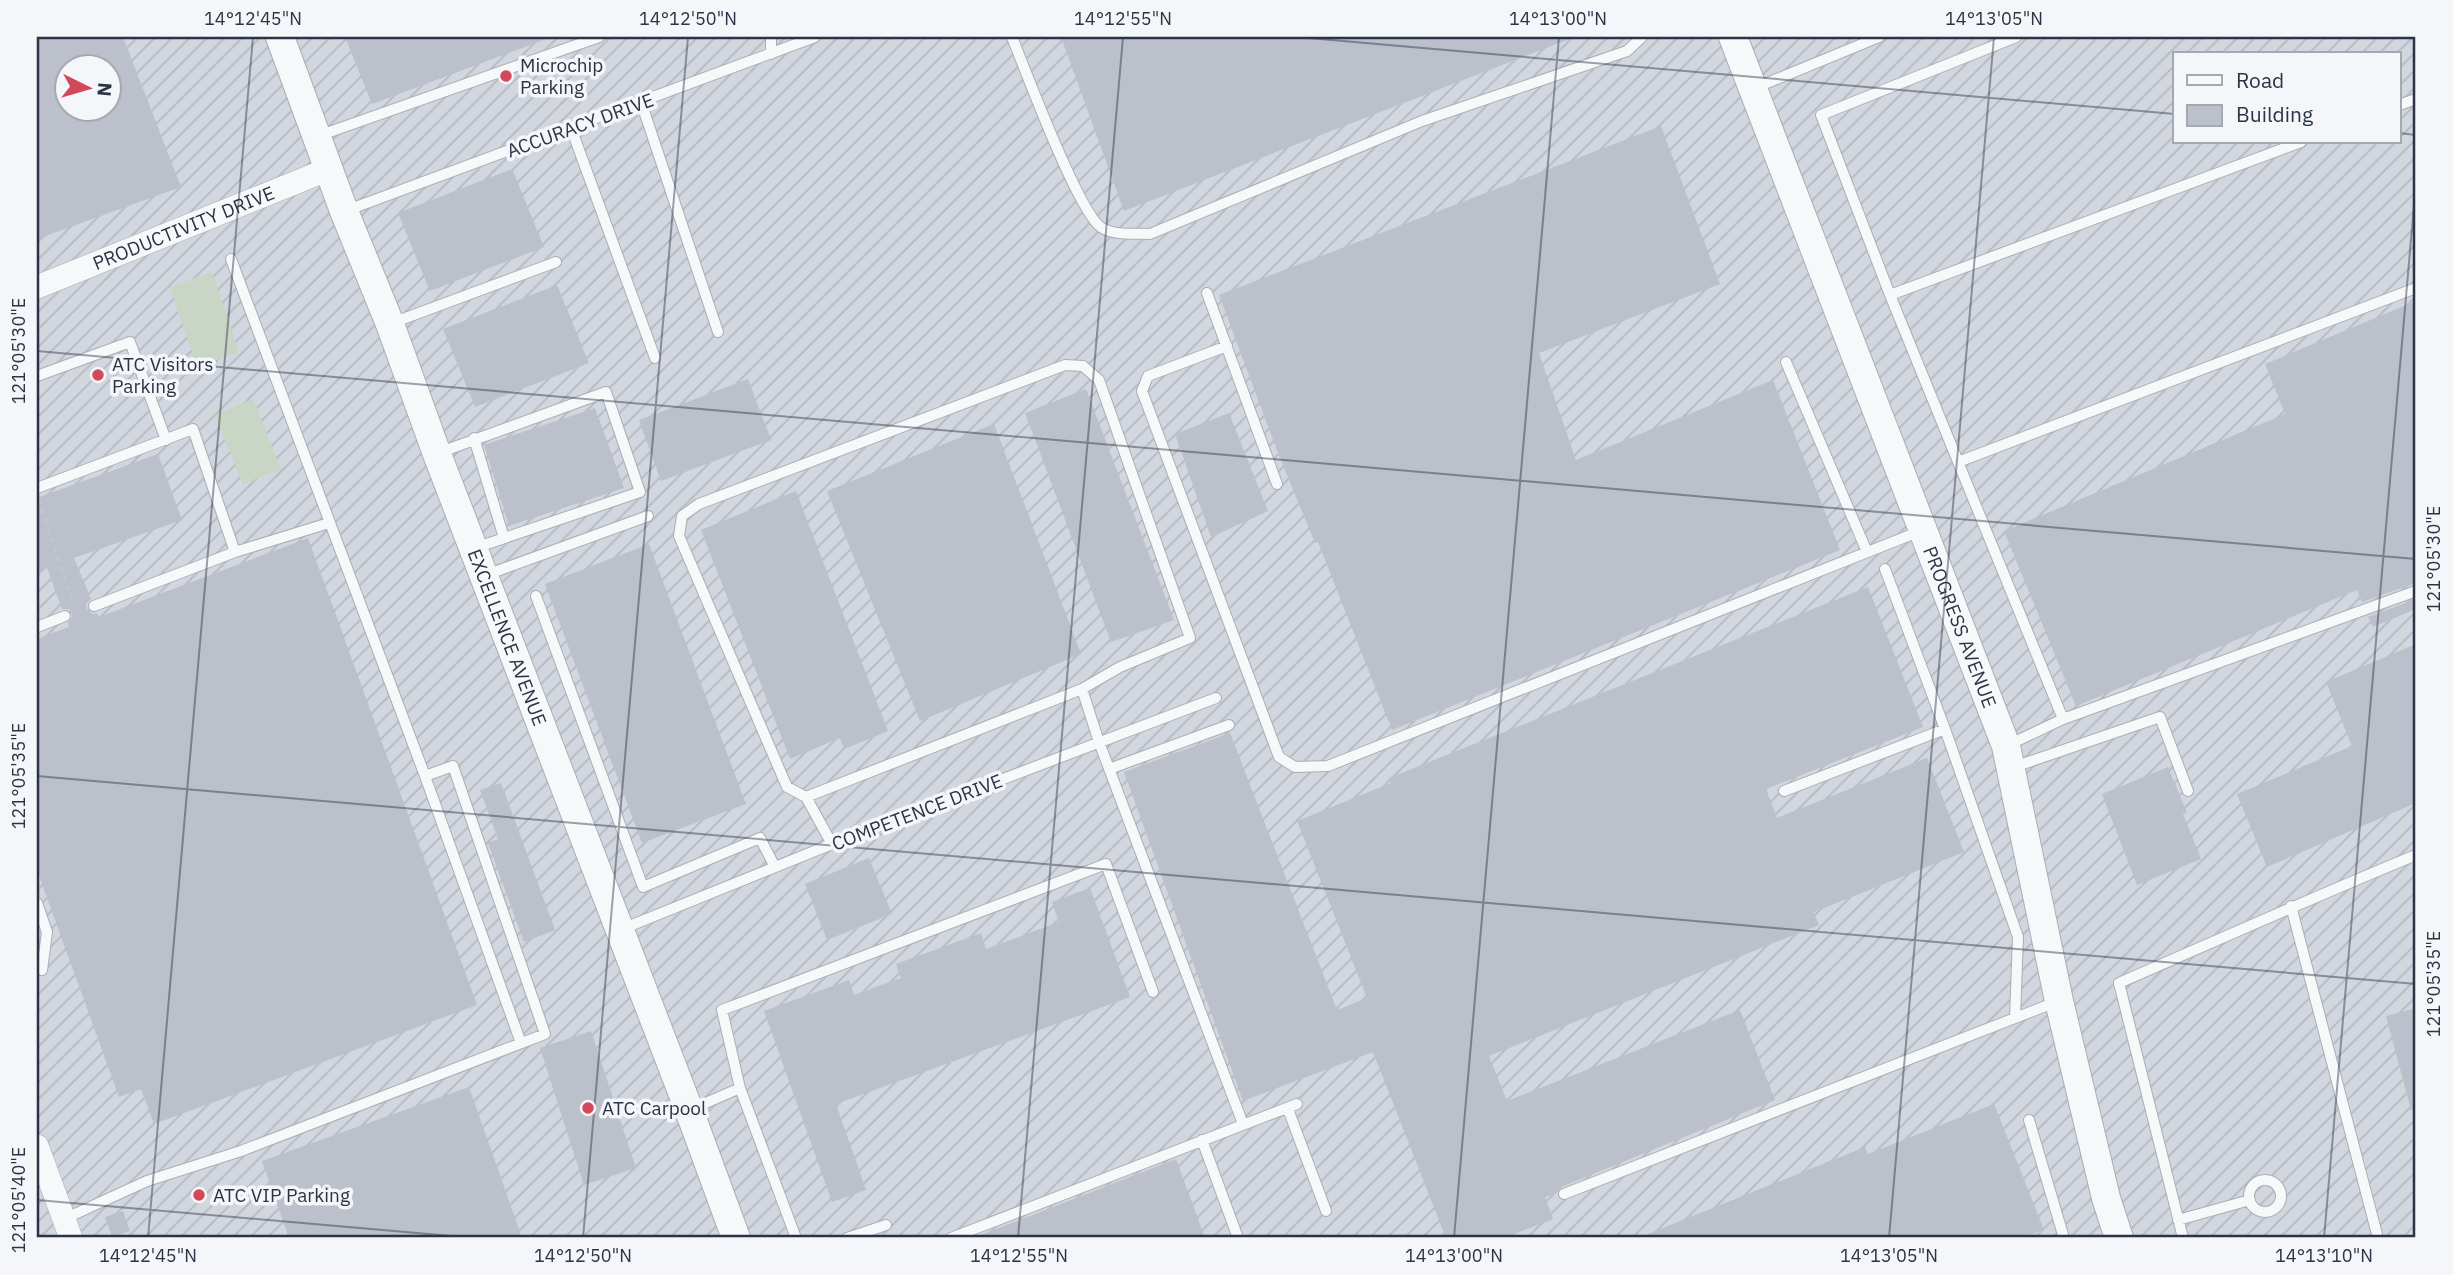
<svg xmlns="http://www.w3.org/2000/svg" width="2453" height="1275" font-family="'IBM Plex Sans',sans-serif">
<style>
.industrial{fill:url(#industrial-furrows);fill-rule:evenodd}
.pitch{fill:#c9d6c5}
.building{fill:#bbc0ca;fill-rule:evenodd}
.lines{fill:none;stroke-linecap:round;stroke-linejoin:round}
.service-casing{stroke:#a9aeb7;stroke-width:12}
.minor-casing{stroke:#a9aeb7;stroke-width:24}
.tertiary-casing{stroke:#a9aeb7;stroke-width:30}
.path{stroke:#c2c5cb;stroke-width:3.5;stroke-dasharray:5 5;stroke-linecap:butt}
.service{stroke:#f7f8fa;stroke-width:10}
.minor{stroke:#f7f8fa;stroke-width:23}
.tertiary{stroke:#f7f8fa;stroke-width:28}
.ticks{fill:none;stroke:#2b3445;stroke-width:2;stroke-opacity:0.45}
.poi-dot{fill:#d1495b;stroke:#f4f6f9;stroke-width:2.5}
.labels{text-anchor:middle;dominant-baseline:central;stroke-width:7;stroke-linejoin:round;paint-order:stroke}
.poi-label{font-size:19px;fill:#2b3445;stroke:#f4f6f9;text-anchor:start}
.street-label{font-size:19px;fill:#2b3445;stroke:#f4f6f9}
.neatline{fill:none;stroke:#2b3445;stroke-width:2.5}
.ticks-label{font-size:18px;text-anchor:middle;fill:#2b3445}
</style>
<defs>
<pattern id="industrial-furrows" width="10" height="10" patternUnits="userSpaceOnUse" patternTransform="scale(1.75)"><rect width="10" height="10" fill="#d2d6de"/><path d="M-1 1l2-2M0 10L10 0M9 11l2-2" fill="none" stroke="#b4b8c0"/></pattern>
</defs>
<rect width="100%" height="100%" fill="#e4e7ec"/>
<path class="industrial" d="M37,37H2416V1238H37ZM2175,54H2399V142H2175ZM66,66H108V108H66Z"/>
<path class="pitch" d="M212,272L239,352L197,367L170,287Z
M253,399L281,469L243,484L215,415Z"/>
<path class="building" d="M37,37H123L181,187L37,239ZM66,66H108V108H66Z
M345,37H549V38L372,104Z
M1061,37H1571L1572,38L1124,211Z
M1661,126L1720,284L1539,353L1576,460L1773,380L1840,550L1392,730L1318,542L1315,543L1278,453L1219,295Z
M512,169L544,247L430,291L398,213Z
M557,285L589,363L475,407L443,329Z
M2416,301V583L2362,602L2357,590L2076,706L2004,531L2285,414L2265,364Z
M748,379L771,440L661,481L639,420Z
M1086,389L1174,620L1111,642L1025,413Z
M595,408L624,488L509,526L484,445Z
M1229,413L1268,511L1211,537L1175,434Z
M994,424L1081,654L920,721L827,491Z
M158,454L182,520L74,558L91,599L86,604L87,609L92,614L97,613L99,617L308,538L477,1005L154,1124L141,1089L119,1097L37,870V639L69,627L68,623L73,616L69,609H62L47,568L37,572V498Z
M796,491L888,731L844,749L840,738L790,759L701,530Z
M649,544L746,804L642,843L545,584Z
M1868,587L1923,727L1766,789L1777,818L1927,758L1964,852L1814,912L1819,925L1489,1056L1507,1101L1740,1010L1775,1100L1561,1187L1556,1193L1545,1197L1553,1219L1504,1238H1446L1373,1052L1243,1101L1124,772L1230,733L1337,1010L1367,998L1297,821L1391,783L1389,778Z
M2416,599V609L2373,627L2368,617Z
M2416,644V803L2267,867L2237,794L2352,746L2326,682Z
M2168,767L2187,813L2183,814L2201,859L2137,885L2102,794Z
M501,783L555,930L524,942L488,843L498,839L480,790Z
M869,858L892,914L827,940L805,884Z
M1090,888L1130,997L836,1104L866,1190L832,1202L764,1011L849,980L854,995L901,978L896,964L981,933L986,949L1059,922L1052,902Z
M2416,1008V1109L2411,1110L2386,1016Z
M591,1031L636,1168L584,1185L540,1048Z
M469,1087L522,1238H289L262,1161Z
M1994,1104L2044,1230L2022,1238H1638L1865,1147L1868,1154Z
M1176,1159L1205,1238H976V1237Z
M123,1211L130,1231L112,1237L105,1217Z"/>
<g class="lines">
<defs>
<path id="service" d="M771,37V54
M1012,37C1025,69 1079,215 1102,228C1116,236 1134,233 1150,234L1422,121L1627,51L1642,37
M2016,37L1821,115L1890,295L2063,719
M1755,88L1879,37
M641,102L718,332
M2399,105L2416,99
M571,128L655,358
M318,136L599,37
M345,211L815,37
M231,259L425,776L521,1043
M1207,293L1277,484
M1890,295L2301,142
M392,323L556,262
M1227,346L1148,376L1142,391L1279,757L1295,767L1328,766L1923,530
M1786,362L1867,552
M37,376L130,342L166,440
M474,438L504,538
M438,453L606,392L640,492L475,548
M1958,462L2416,288
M37,488L193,429L235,552
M1885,569L1945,729L2018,937L2015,1018
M486,575L648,516
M536,596L643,887L760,838L775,867
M94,606L235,552L329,523
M37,627L65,616
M1082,689L1099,742L1243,1124
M2006,746L2063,719L2416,591
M2011,768L2160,717L2188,791
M1109,769L1229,725
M1784,791L1945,729
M806,797L1082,689L1120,667L1190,638L1099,380L1083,366L1065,365L699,504L682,516L679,536L787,787L806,797L832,844
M37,903L47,932L42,970
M2291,906L2378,1238
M622,929L832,844L1216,698
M692,1109L740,1088
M1288,1109L1326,1211
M2029,1120L2064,1238
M1202,1140L1238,1238
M2249 1196a16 16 0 1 1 32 0a16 16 0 1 1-32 0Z
M1564,1194L2056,1002
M64,1219L147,1181L241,1151L545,1034L453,766L425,776
M2178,1220L2250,1200
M796,1238L740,1088L722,1010L1106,864L1153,992
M847,1238L886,1225
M951,1238L1297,1104
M2183,1238L2119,983C2218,940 2316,896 2416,855"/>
<g id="minor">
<path id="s1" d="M37,287L329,169"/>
<path d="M37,1146L71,1238"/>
</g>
<g id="tertiary">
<path id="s2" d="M280,37L344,211L390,324L437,454L689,1110L736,1238"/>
<path id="s3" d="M1733,37L2006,746L2059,1001L2106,1198L2119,1238"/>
</g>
</defs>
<use href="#service" class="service-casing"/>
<use href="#minor" class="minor-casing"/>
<use href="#tertiary" class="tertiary-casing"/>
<path class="path" d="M38,500L74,605"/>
<use href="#service" class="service"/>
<use href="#minor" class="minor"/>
<use href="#tertiary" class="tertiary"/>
</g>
<path class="ticks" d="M1297,37L2175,114M2399,133L2416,135M37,351L2416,559M37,776L2416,984M37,1200L474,1238M148,1238L253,37M583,1238L688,37M1018,1238L1123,37M1454,1238L1559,37M1889,1238L1994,37M2324,1238L2416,182"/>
<g class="poi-dot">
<circle cx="506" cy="76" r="7"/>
<circle cx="98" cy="375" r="7"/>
<circle cx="588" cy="1108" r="7"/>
<circle cx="199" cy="1195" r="7"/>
</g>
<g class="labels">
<g class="poi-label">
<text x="520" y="65">Microchip<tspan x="520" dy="22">Parking</tspan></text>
<text x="112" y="364">ATC Visitors<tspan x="112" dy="22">Parking</tspan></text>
<text x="602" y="1108">ATC Carpool</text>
<text x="213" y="1195">ATC VIP Parking</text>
</g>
<g class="street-label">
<text transform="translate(580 125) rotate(-20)">ACCURACY DRIVE</text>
<text stroke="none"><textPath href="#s1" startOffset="158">PRODUCTIVITY DRIVE</textPath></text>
<text stroke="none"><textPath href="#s3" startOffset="632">PROGRESS AVENUE</textPath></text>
<text stroke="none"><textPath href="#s2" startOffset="642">EXCELLENCE AVENUE</textPath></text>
<text transform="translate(917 812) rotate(-21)">COMPETENCE DRIVE</text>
</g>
</g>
<rect width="2453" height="1275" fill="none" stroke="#f4f6f9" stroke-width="77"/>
<rect x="2173" y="52" width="228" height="91" fill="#f4f6f9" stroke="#a4a8b1" stroke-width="2"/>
<rect x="2187" y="75" width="35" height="10" fill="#f7f8fa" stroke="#a4a8b1" stroke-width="2"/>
<text x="2236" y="88" font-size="21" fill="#2b3445">Road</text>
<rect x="2187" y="105" width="35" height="21" fill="#bbc0ca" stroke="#a4a8b1" stroke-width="2"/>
<text x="2236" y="122" font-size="21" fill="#2b3445">Building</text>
<g transform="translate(88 88) rotate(95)"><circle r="33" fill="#f4f6f9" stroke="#a4a8b1" stroke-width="2"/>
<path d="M0-5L12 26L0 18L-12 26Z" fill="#d1495b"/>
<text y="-10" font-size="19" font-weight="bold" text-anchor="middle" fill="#2b3445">N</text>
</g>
<rect x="38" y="38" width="2376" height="1198" class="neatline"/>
<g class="ticks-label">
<text x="253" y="25">14°12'45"N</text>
<text x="688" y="25">14°12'50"N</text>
<text x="1123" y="25">14°12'55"N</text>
<text x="1558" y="25">14°13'00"N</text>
<text x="1994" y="25">14°13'05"N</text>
<text transform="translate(19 351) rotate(-90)" y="6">121°05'30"E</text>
<text transform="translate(2434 559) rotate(-90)" y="6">121°05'30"E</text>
<text transform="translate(19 776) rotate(-90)" y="6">121°05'35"E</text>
<text transform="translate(2434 984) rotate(-90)" y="6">121°05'35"E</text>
<text transform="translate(19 1200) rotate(-90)" y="6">121°05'40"E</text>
<text x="148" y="1262">14°12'45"N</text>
<text x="583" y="1262">14°12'50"N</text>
<text x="1019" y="1262">14°12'55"N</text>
<text x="1454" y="1262">14°13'00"N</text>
<text x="1889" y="1262">14°13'05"N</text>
<text x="2324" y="1262">14°13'10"N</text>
</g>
</svg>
